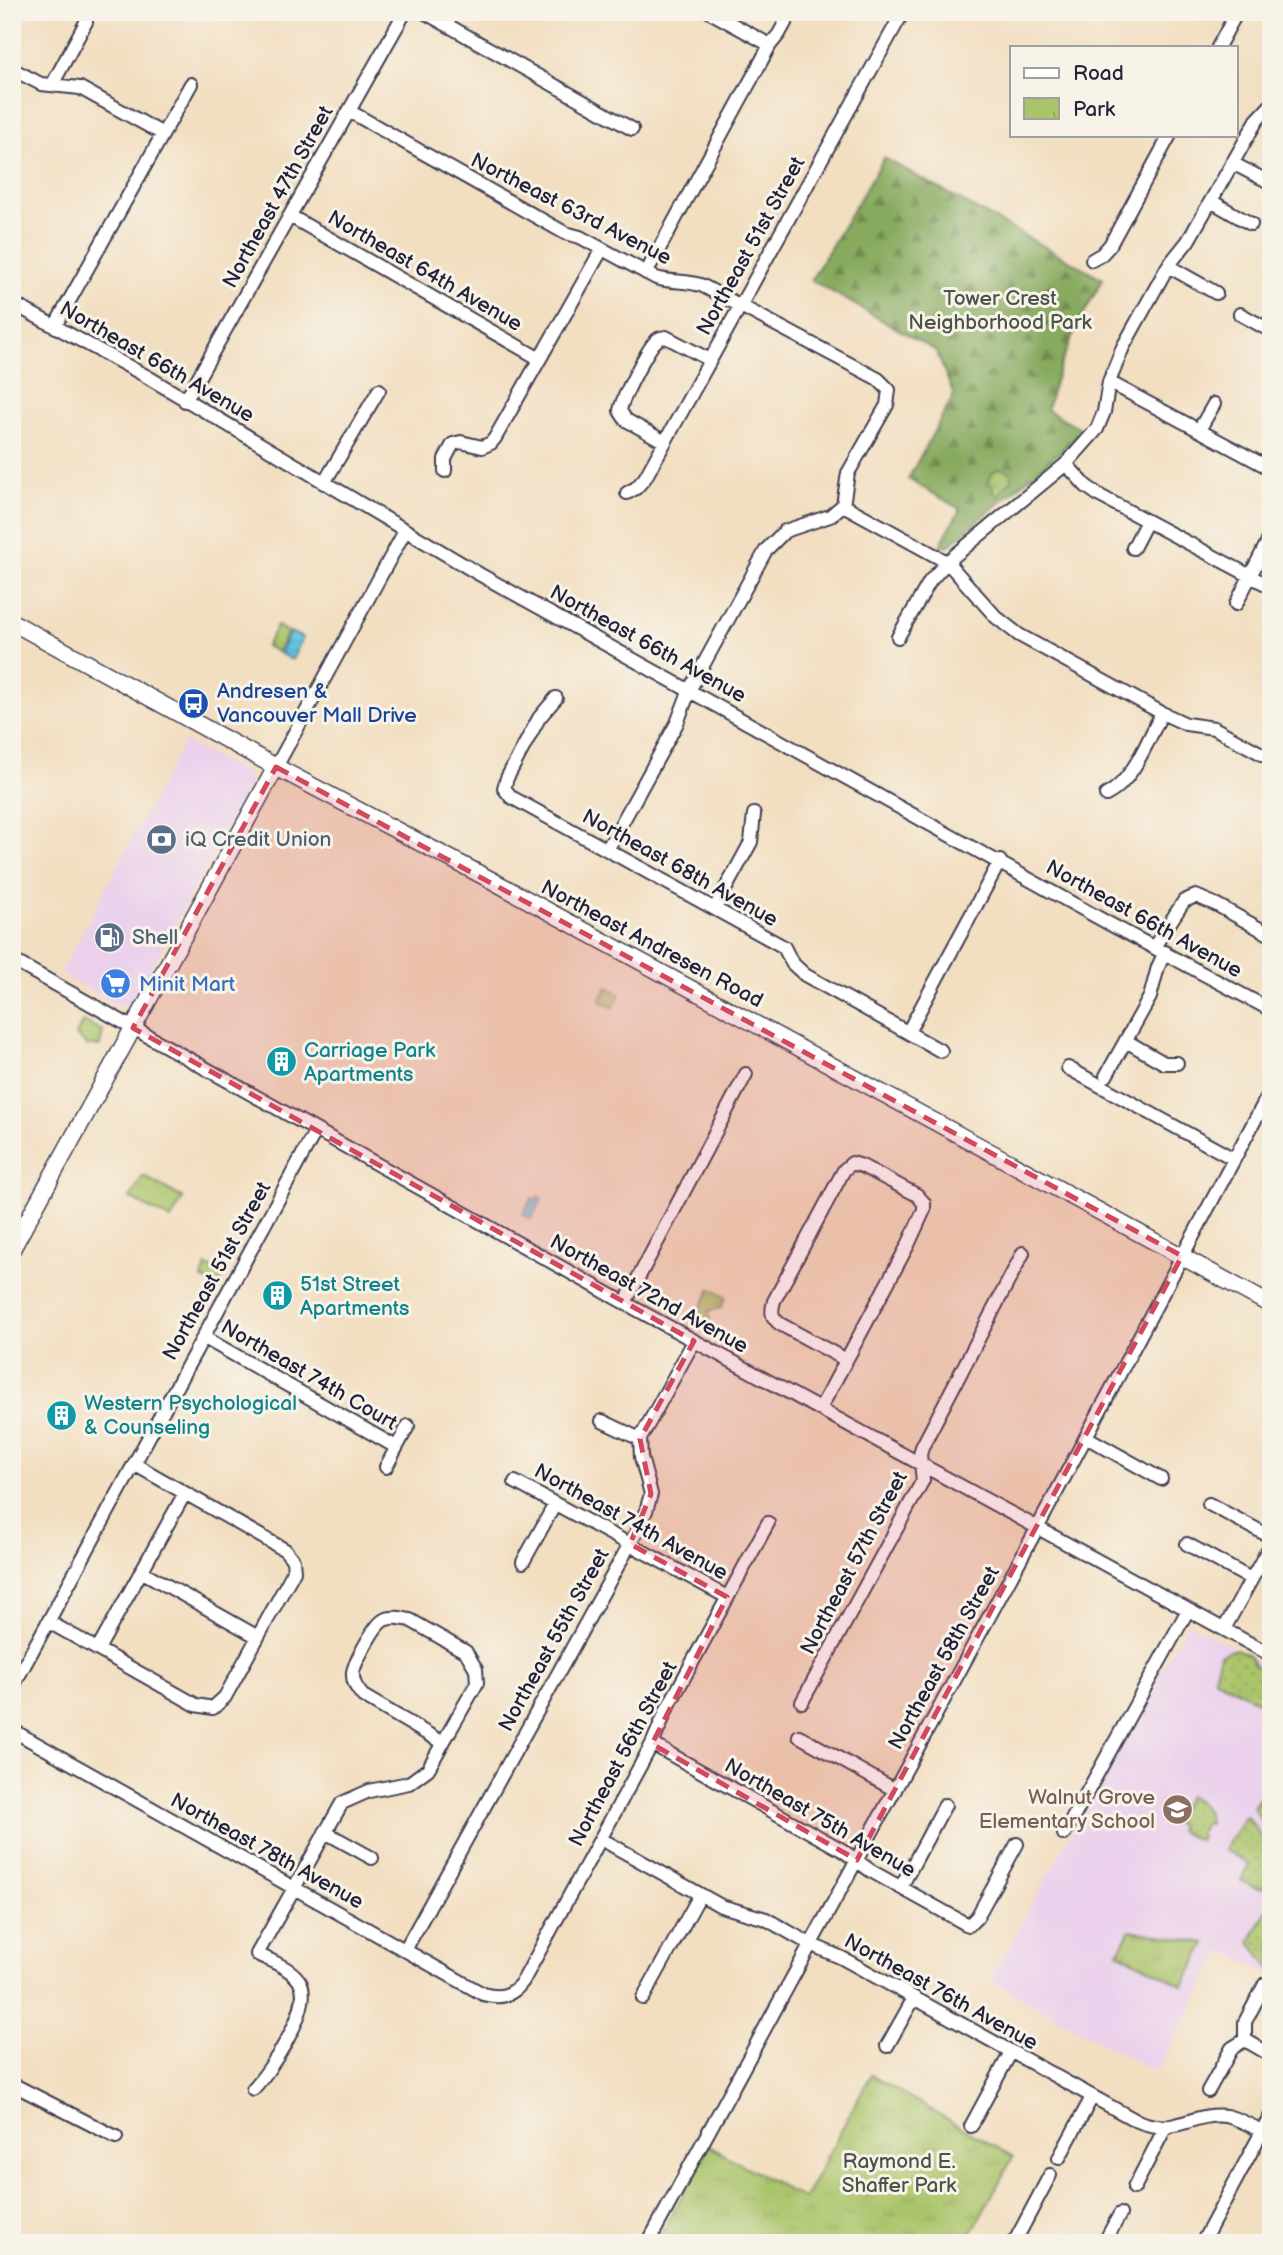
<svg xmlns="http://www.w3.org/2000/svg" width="1283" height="2255" font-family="'Balsamiq Sans',sans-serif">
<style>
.built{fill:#ebd1ec}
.grass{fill:url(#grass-dots);stroke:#667352;stroke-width:2}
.forest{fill:url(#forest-firs);stroke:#54664c;stroke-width:2}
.park{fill:url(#park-tufts);stroke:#667352;stroke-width:2}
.garden{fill:#aac46a;stroke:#667352;stroke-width:2}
.water{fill:url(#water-rules);stroke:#42728d;stroke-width:2}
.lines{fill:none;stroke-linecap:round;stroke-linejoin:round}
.minor-casing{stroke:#413e4f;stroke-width:16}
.major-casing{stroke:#413e4f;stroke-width:19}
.minor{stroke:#fff;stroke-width:12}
.major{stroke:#fff;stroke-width:16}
.marked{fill:#d1495b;fill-opacity:0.2;stroke:#d1495b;stroke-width:5;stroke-dasharray:14 9;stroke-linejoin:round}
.labels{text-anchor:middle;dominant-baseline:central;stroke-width:6;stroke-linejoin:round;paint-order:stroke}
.street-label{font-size:21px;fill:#22223b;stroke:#f7f3e8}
.park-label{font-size:21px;fill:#4b5349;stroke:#f7f3e8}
.transit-label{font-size:21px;fill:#164399;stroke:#f7f3e8;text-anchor:start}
.service-label{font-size:21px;fill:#4e5e75;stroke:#f7f3e8;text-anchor:start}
.shop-label{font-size:21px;fill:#366cbe;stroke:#f7f3e8;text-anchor:start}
.culture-label{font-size:21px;fill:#0d838f;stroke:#f7f3e8;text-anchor:start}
.education-label{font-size:21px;fill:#785e54;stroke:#f7f3e8;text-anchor:end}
</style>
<defs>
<pattern id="grass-dots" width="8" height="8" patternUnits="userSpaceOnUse" patternTransform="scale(1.75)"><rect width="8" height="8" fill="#aac46a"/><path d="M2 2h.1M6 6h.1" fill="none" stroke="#92a85d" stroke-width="1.8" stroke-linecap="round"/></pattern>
<pattern id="forest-firs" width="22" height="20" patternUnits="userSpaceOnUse" patternTransform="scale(1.75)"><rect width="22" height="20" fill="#87aa5e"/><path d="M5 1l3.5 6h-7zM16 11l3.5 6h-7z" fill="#6e8a4f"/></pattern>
<pattern id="park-tufts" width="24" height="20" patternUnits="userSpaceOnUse" patternTransform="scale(1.75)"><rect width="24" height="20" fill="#aac46a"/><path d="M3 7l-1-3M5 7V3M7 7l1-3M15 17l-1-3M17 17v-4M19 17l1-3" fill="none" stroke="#92a85d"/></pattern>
<pattern id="water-rules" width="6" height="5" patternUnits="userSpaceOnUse" patternTransform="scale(1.75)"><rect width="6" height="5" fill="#61c3df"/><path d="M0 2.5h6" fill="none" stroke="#54a7c0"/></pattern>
</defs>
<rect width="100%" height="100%" fill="#f7f3e8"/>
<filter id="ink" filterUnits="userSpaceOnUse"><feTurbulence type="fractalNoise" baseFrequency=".0143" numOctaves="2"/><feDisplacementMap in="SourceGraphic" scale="14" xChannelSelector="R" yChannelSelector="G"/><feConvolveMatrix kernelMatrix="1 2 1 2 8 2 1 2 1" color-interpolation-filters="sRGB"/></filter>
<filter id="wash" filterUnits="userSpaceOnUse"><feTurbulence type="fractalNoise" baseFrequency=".00686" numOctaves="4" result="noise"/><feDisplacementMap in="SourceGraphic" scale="28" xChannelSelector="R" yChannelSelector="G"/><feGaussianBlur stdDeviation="1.57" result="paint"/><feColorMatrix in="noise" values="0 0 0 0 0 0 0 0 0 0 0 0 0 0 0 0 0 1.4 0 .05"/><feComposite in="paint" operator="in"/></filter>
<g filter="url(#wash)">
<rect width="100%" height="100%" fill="#f2dec0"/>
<path class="built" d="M184,741L246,773L251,780V784L132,1004L118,1006L60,974Z
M1188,1622L1271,1669V1975L1223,1950L1156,2073L990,1980Z"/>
<path class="grass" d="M1236,1649L1249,1655L1254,1665L1271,1675V1708L1214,1678L1220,1654Z
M1271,1783V1837L1253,1807Z
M1188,1796C1201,1802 1208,1809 1209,1824L1205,1823L1199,1835L1201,1837L1199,1841L1178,1830L1180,1826L1173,1822Z
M1246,1816C1261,1832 1278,1865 1266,1887L1264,1885L1262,1889L1255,1888L1241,1881L1249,1864L1224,1850Z
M1271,1902V1969L1250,1942Z"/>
<path class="forest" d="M884,158L1103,279C1077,325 1060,357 1047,410L1082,429L1069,444L947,547L940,546L960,509L908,479L954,395L936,351L811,280Z"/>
<path class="park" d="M999,468L1010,472L1012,480L1002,489L999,496L993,491V485L988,483L991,474Z
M277,626L288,632L277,652L266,646Z
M607,987L620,994L613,1008L600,1001Z
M83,1021L103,1031L100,1046H87L76,1035Z
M206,1266L224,1273L219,1285L202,1279Z
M711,1289L726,1298L721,1308L708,1311L710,1318L706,1325L695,1318Z
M1130,1930L1206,1943L1183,1986L1118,1952Z
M871,2075L1013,2157L966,2243H657L709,2146L804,2199Z"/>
<path class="garden" d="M143,1176L183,1198L171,1220L130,1198Z"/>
<path class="water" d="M290,632L303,638L292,660L279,653Z
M538,1196L542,1199L531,1219L523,1214L532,1198L536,1200Z"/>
</g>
<g filter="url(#ink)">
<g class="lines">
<defs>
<path id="minor" d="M424,12L632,129
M710,12L770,45
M1218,47L1237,12
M12,69L41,84L80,88L163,134
M52,85L86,22
M349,111L565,233L580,237L656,278C672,283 688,280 703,286L878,379L889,390L887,405L848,473L843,505L830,516L785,531L766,550L690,689L677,723L607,850
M1232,163L1271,183
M1211,201L1251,224
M290,216L540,359
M1092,260L1102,254L1110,245L1170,135
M1168,266L1216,293
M646,273L770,45L779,34L791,12
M12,303L146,376L479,574L1106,922L1271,1010
M1240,314L1271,331
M55,326L191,84
M1109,382L1271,469
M185,401L405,12
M1199,430L1214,404
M665,442L626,420L620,411C621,400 648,348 656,341C660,337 661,338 666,337L710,360
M1066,464L1086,486L1100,496L1271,587
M445,471V459L453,444L461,442L482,447L491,443L495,438L602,249
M324,483L379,390
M627,493L636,488L645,478L903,12
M843,505L947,562L996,617L1019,635L1162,713L1186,724L1214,728L1271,759
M1133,548L1147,521
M1236,604L1271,535
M898,637L930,581L947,562L1066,464L1097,429L1104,412L1109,382L1123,347L1168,266L1188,241L1257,120L1271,105
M556,698L539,718L507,778L504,788L511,797L784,947L792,963L805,975L941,1051
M276,767L405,531
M1106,795C1133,782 1148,739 1162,713
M715,908L751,842L754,814
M1154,947L1184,901L1196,896L1217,905L1269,934
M12,960L625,1303L1271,1655
M908,1032L1000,861
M1126,1041L1164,1063H1177
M1068,1068L1234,1159
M1106,1076L1150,997L1158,967L1165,952
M625,1303L746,1074
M203,1337L396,1447
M820,1409L908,1245L924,1210V1203L917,1195L862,1166L852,1163L844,1170L774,1301C771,1312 771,1317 780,1324L846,1360
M602,1421L640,1439
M1086,1437L1161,1479
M386,1467L408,1426
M515,1482L727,1597
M1209,1504L1271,1537
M1187,1544L1251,1579
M523,1562L555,1504
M141,1571L258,1637
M49,1622L196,1705L213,1708L225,1697L294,1571L293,1560L285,1550L134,1464
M1224,1629L1271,1544
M98,1649L185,1493
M12,1688L315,1132
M802,1702L923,1480L920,1455L922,1447L1023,1253
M12,1730L483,1994C501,1999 512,1996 523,1981L652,1744L667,1709L768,1523
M799,1736L895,1790
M652,1744L842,1850L871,1871L966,1924L969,1925L977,1917L1017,1844
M325,1832L372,1858
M1064,1834L1188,1610
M601,1839L721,1906L766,1919L810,1944L842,1958L1135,2120C1177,2138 1189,2112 1226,2116C1241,2119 1257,2129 1271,2136
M901,1887L945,1805
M405,1950L637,1531L646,1511L651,1494L641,1457L640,1439L694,1341
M643,1998L700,1895
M1245,2040L1271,2055
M887,2046L914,1998
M12,2084L116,2137
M253,2089C270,2071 312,2009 301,1984C294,1969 271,1961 257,1954L342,1803L369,1791L409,1783L428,1769L477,1683L476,1669L466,1652L410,1620C401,1618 392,1616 384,1620C375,1624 355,1662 353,1672C352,1682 357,1689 363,1696L443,1743
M1208,2091L1232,2048L1245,2040V2022L1265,1984
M971,2126L1011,2052
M1059,2158L1092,2097
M1134,2188L1165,2128
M648,2243L1033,1536L1271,1090
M1014,2243L1050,2175
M1104,2243L1120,2214
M1202,2243L1271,2115"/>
<path id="major" d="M12,622L276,767L493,881L1271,1305
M12,1249L276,767"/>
</defs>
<use href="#minor" class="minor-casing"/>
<use href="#major" class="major-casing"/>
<use href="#minor" class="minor"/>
<use href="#major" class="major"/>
</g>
</g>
<path class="marked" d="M276,767L1182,1256L857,1860L652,1744L727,1597L630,1544L651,1494L640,1439L694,1341L133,1028Z"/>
<defs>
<symbol id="bus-disc" viewBox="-11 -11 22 22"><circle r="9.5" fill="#1a4fb4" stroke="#f7f3e8"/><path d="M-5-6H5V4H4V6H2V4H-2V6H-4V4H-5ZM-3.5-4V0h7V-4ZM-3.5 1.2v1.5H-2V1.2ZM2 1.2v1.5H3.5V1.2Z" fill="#fff"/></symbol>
<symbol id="bank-disc" viewBox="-11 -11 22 22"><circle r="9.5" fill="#5c6f8a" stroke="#f7f3e8"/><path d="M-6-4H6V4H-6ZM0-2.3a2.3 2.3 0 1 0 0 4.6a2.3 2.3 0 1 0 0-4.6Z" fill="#fff"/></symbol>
<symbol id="fuel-disc" viewBox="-11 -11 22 22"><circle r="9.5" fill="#5c6f8a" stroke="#f7f3e8"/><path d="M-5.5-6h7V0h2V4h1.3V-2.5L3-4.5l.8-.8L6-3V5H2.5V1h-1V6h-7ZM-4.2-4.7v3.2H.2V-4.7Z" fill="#fff"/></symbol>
<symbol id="supermarket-disc" viewBox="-11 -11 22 22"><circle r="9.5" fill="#3f7fe0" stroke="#f7f3e8"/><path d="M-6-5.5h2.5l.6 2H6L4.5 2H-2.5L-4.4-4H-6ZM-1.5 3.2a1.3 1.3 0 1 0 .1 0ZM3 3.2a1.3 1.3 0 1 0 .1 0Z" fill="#fff"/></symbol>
<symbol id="building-disc" viewBox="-11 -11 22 22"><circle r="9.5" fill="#0f9aa8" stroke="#f7f3e8"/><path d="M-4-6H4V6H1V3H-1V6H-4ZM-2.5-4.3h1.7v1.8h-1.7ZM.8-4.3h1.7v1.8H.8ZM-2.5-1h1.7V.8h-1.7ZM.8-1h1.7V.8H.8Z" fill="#fff"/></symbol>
<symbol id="school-disc" viewBox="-11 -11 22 22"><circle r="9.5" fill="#8d6e63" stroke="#f7f3e8"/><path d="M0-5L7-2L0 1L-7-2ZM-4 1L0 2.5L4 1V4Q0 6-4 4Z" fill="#fff"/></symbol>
</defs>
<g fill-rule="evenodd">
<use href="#bus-disc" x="176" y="686" width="35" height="35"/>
<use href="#bank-disc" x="144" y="822" width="35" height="35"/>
<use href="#fuel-disc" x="92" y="920" width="35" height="35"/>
<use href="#supermarket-disc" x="98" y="966" width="35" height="35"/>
<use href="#building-disc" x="264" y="1044" width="35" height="35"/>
<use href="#building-disc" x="260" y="1278" width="35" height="35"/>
<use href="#building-disc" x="44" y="1398" width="35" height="35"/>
<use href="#school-disc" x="1160" y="1792" width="35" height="35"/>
</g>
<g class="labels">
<g class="street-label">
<text transform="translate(278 197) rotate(-61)">Northeast 47th Street</text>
<text transform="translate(571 209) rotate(27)">Northeast 63rd Avenue</text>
<text transform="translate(751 246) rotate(-61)">Northeast 51st Street</text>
<text transform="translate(425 271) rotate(30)">Northeast 64th Avenue</text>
<text transform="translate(157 362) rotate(30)">Northeast 66th Avenue</text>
<text transform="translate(648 644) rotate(29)">Northeast 66th Avenue</text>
<text transform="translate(680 868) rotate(29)">Northeast 68th Avenue</text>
<text transform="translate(1144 919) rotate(29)">Northeast 66th Avenue</text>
<text transform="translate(652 944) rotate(28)">Northeast Andresen Road</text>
<text transform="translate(217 1271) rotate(-61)">Northeast 51st Street</text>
<text transform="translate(649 1294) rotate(29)">Northeast 72nd Avenue</text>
<text transform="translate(309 1375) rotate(30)">Northeast 74th Court</text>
<text transform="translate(631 1522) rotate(29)">Northeast 74th Avenue</text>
<text transform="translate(854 1563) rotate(-62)">Northeast 57th Street</text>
<text transform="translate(554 1640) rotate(-61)">Northeast 55th Street</text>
<text transform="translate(944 1658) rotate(-61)">Northeast 58th Street</text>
<text transform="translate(623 1754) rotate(-62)">Northeast 56th Street</text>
<text transform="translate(820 1818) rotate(30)">Northeast 75th Avenue</text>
<text transform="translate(267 1851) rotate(29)">Northeast 78th Avenue</text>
<text transform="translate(941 1992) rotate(29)">Northeast 76th Avenue</text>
</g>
<g class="park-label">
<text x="1000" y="298">Tower Crest<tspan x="1000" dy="24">Neighborhood Park</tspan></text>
<text x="899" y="2161">Raymond E.<tspan x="899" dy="24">Shaffer Park</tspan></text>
</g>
<g class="transit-label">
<text x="217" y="691">Andresen &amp;<tspan x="217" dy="24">Vancouver Mall Drive</tspan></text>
</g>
<g class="service-label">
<text x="185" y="839">iQ Credit Union</text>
<text x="132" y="937">Shell</text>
</g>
<g class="shop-label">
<text x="139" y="984">Minit Mart</text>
</g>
<g class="culture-label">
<text x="304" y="1050">Carriage Park<tspan x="304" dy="24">Apartments</tspan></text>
<text x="300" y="1284">51st Street<tspan x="300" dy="24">Apartments</tspan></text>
<text x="84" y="1403">Western Psychological<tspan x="84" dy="24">&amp; Counseling</tspan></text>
</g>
<g class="education-label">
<text x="1155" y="1797">Walnut Grove<tspan x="1155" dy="24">Elementary School</tspan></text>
</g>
</g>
<rect width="1283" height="2255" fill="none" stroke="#f7f3e8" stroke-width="42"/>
<rect x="1010" y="46" width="228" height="91" fill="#f7f3e8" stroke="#a29fa3" stroke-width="2"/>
<rect x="1024" y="68" width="35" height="10" fill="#ffffff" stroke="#a29fa3" stroke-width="2"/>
<text x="1073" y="80" font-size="21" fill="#22223b">Road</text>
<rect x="1024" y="98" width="35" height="21" fill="url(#park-tufts)" stroke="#a29fa3" stroke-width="2"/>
<text x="1073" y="116" font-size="21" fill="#22223b">Park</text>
</svg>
